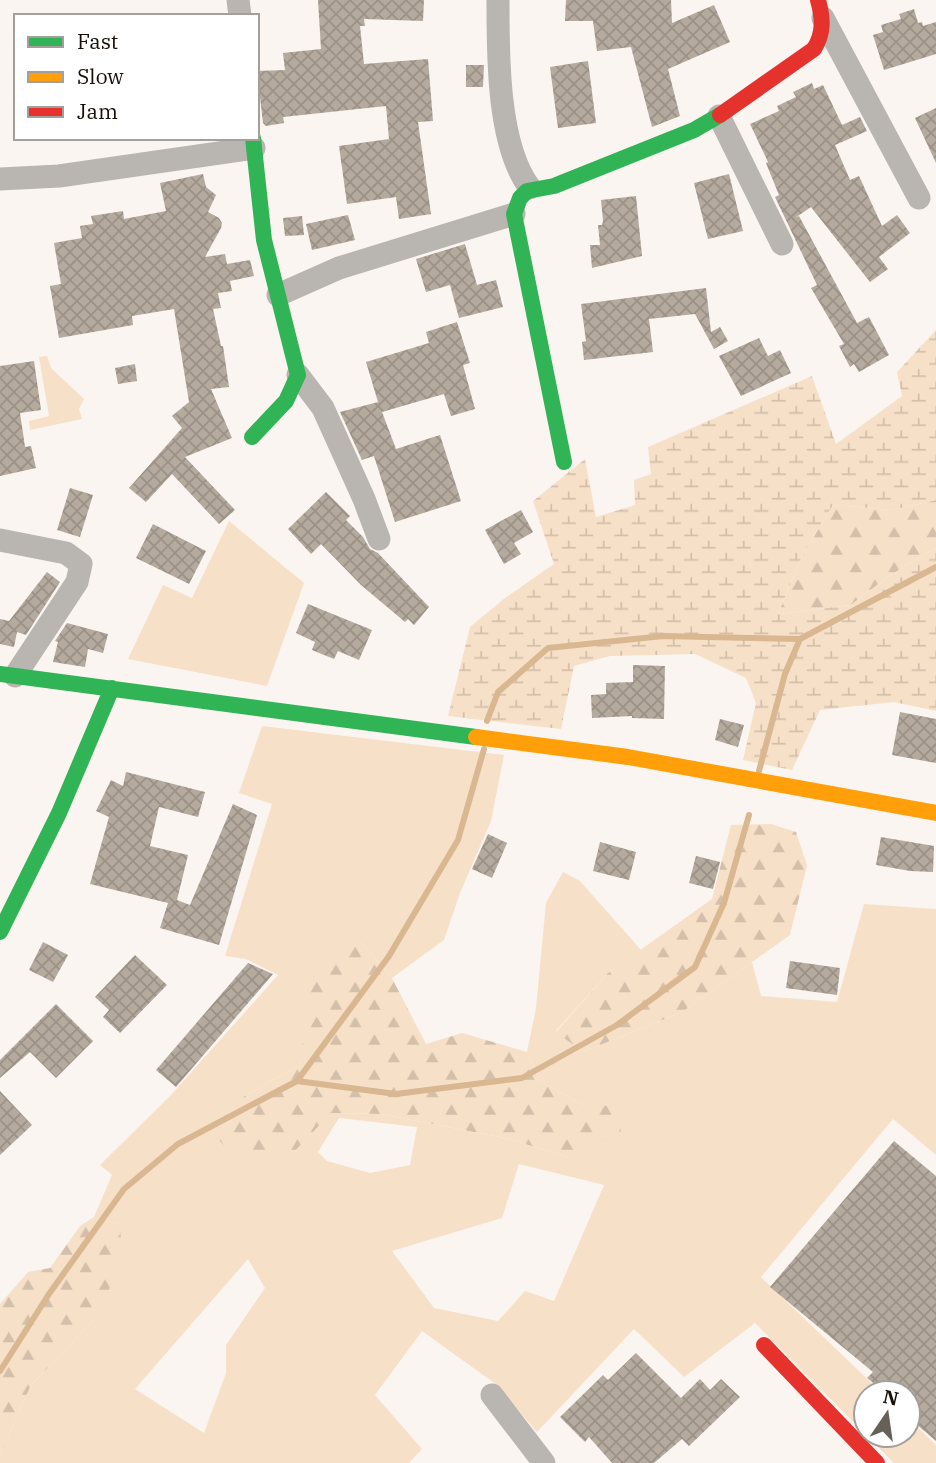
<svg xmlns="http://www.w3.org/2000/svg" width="936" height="1463" font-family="'IBM Plex Serif',serif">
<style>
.grass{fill:#f7e0c8;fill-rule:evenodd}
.forest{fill:url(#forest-firs)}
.wetland{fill:url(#wetland-marsh)}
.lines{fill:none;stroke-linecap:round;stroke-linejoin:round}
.stream{stroke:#d9b791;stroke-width:6}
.building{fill:url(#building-cross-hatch)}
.street{stroke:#b9b5b1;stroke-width:23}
.fast{stroke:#30b455;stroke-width:16}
.slow{stroke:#ff9f0a;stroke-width:16}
.jam{stroke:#e5322d;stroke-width:16}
</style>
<defs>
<pattern id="forest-firs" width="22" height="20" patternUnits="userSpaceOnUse" patternTransform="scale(1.75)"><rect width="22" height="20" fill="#f7e0c8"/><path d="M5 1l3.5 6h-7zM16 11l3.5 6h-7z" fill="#d3bfaa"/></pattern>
<pattern id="wetland-marsh" width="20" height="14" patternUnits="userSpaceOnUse" patternTransform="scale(1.75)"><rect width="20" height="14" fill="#f7e0c8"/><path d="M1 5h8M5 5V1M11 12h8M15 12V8" fill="none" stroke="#d3bfaa"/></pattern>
<pattern id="building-cross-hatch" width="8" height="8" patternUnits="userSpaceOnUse" patternTransform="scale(1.75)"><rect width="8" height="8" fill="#b5aa9e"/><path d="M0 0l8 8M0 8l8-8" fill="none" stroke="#9b9187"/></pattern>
</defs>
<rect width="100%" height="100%" fill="#faf5f0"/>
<path class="grass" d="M47,356L51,368L84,399L79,409L82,419L30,430L29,421L49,416L39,357Z
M229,521L304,583L267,686L128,659L163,585L192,598Z
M262,726L504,755L491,821L460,893L444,940L392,978L360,941L304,1037L300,1065L243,1097L291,1155L330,1113L381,1114L510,1139L572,1159L588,1108L540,1081L527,1052L536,1008L546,903L563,872L580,881L641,950L608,973L556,1031L583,1052L682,1012L752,962L761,996L837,1002L864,904L936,909V1155L893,1119L761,1277L882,1393H866V1435L755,1323L684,1377L634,1329L537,1432L497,1385L422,1331L375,1395L422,1449L409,1463H0V1454L31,1385L95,1319L119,1224L94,1217L112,1175L100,1165L171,1095L278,975L246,959L225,956L272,804L239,793ZM339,1118L417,1127L410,1165L370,1173L327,1161L318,1152ZM519,1164L604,1185L554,1301L525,1291L498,1321L434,1308L392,1251L502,1218ZM248,1259L265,1288L226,1345V1373L204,1433L135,1389Z
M908,1418L936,1445V1463H894L866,1435H908Z"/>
<path class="forest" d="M936,500V548L889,576L851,605L778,614L801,558L833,505L893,510Z
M771,824L796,832L807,865L790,935L682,1012L583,1052L556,1032L608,973L712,899L731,825Z
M360,941L392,978L426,1044L462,1033L527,1052L540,1081L588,1108L618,1104L621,1131L572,1159L510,1139L381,1114L331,1113L291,1155L226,1147L216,1137L243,1097L300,1065L311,975L342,942Z
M94,1217L119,1224L124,1258L95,1319L31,1385L0,1454V1304L28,1272L50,1268L80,1226Z"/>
<path class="wetland" d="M936,330V500L893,510L833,505L801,558L778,614L851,605L889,576L936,548V711L894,702L820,710L792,770L743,760L756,703L746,678L695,654L610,656L574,666L561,729L448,716L470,627L505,598L554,564L533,501L585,459L596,517L635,505L634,480L651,474L648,447L812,376L836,444L902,396L897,372Z"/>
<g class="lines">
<path class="stream" d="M487,721L498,692L548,648L663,636L800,639
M759,771L785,674L800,639L936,567
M297,1081L389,956L458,840L484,749
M0,1371L49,1294L124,1189L178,1144L297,1081L396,1094L522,1078L617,1025L695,967L724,903L749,815"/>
</g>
<path class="building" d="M318,0H424L423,21L364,19L365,26H360L364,64L428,59L433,121L418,122L431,214L399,219L396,197L347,204L339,146L389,139L386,106L283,117L284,123L266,126L263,123L257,71L285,70L283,53L321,49Z
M566,0H671L672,23L714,5L730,42L668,69L680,116L652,127L631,47L597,51L593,21H565Z
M914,9L918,23L922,22L923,26L936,22V54L884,70L873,35L883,32L881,25L901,19L899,14Z
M588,61L596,123L558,128L550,67Z
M466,65H484L483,87H466Z
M812,83L814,89L823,85L842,125L860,117L867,131L835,145L850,180L859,176L882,226L897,215L910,233L879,257L888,269L870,282L811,207L795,218L799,216L857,323L869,317L889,355L859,372L854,364L850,367L839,346L844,344L811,288L817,285L775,197L779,195L766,163L768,162L750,124L779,111L777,106L796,97L793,92Z
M936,108V163L915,118Z
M203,174L206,187L216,195L208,212L219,218L222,223L221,228L205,257L225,254L227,264L250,260L254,276L230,281L232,291L218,293L221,308L213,309L221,346H223L229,387L211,389L232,438L185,457L235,510L219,524L172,474L146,502L129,488L182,428L172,416L189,402L174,309L132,316L133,325L59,338L50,286L61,284L54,243L82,238L80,226L93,224L91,216L123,211L124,219L166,211L160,183Z
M729,174L743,231L708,239L694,183Z
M636,196L642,256L592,268L590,245H600L598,225H602L603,221L601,200Z
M348,215L355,240L312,250L306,224Z
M302,216L304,235L285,236L283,218Z
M465,244L477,285L496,280L503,307L459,318L450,285L426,292L416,259Z
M706,288L711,332L720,327L728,341L714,349L695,314L649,319L653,352L584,360L582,342L586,341L581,304Z
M457,322L470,363L463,365L475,409L451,416L444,394L382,412L396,449L440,435L461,501L395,522L374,456L362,460L340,412L378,402L366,362L429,343L426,332Z
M759,338L768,356L780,350L791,373L741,396L719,356Z
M34,361L41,410L20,413L25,447L31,446L36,468L0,476V366Z
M135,364L137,381L118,384L115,368Z
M70,488L93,495L80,537L57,530Z
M326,492L350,516L346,520L363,537L370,549L378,553L429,607L414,625L408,619L405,622L361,585L321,544L311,554L288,529Z
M521,510L533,532L514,543L521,554L504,564L485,530Z
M153,524L206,551L189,584L136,558Z
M47,572L60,582L26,635L17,632L14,647L0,644V619L9,621Z
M308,604L372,630L359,660L338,651L334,659L312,650L315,642L296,633Z
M67,623L108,634L103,653L88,649L85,667L53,662L58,642L55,641Z
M633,665L665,666L664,719L632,718V716L592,718L591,695L606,694V683L633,682Z
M900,712L936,719V763L892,755Z
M720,719L744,725L738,747L715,740Z
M126,772L205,792L198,817L159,807L150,846L188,855L177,900L190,905L233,804L257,815L219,945L160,928L168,903L90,884L109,817L96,811L111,780L123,786Z
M488,834L507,843L492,878L472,869Z
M881,837L934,846L933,872L910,871L876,865Z
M600,842L636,852L629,880L593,871Z
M696,856L720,862L713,889L689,883Z
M43,942L68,955L53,982L29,970Z
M135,955L167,985L120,1033L103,1017L109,1010L95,997Z
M790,961L840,968L837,995L786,988Z
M248,963L273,974L176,1087L156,1070Z
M56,1004L93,1041L56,1078L30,1052L0,1078V1060Z
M0,1091L32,1125L0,1155Z
M894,1141L936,1176V1441L908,1417V1393H886L867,1378L873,1372L770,1287Z
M636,1353L681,1398L700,1379L710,1390L721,1379L740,1397L689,1446L682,1439L654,1463H612L589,1437L585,1442L560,1417L603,1375L608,1380Z"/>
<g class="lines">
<path class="street" d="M238,0L240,16
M498,0C498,53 497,145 530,188
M823,18L919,198
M719,116L782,244
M0,179L59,176L254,148
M278,295L339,268L514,214
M298,375L323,408L364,499L379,539
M0,540L66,553L81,564L77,582L15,676
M492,1395L544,1463"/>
<path class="fast" d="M252,437L286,401L298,375L264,240L253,138
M564,462L514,214L520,198L527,191L554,186L694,130L720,115
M0,674L476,737
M0,932L59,813L112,688"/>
<path class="slow" d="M476,737L628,757L936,813"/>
<path class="jam" d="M720,115L814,49C824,33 823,18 818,0
M764,1345L877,1463"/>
</g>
<rect x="14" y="14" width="245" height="126" fill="#ffffff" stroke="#a29f9c" stroke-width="2"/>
<rect x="28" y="37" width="35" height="10" fill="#30b455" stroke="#a29f9c" stroke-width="2"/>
<text x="77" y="49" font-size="21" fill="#170f07">Fast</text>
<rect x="28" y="72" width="35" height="10" fill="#ff9f0a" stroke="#a29f9c" stroke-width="2"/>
<text x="77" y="84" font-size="21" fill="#170f07">Slow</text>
<rect x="28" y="107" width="35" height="10" fill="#e5322d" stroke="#a29f9c" stroke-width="2"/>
<text x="77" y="119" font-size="21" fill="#170f07">Jam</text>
<g transform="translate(887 1414) rotate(13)"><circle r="33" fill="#ffffff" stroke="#a29f9c" stroke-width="2"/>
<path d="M0-5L12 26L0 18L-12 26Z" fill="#666059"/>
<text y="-10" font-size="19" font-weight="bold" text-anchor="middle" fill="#170f07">N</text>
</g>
</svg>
